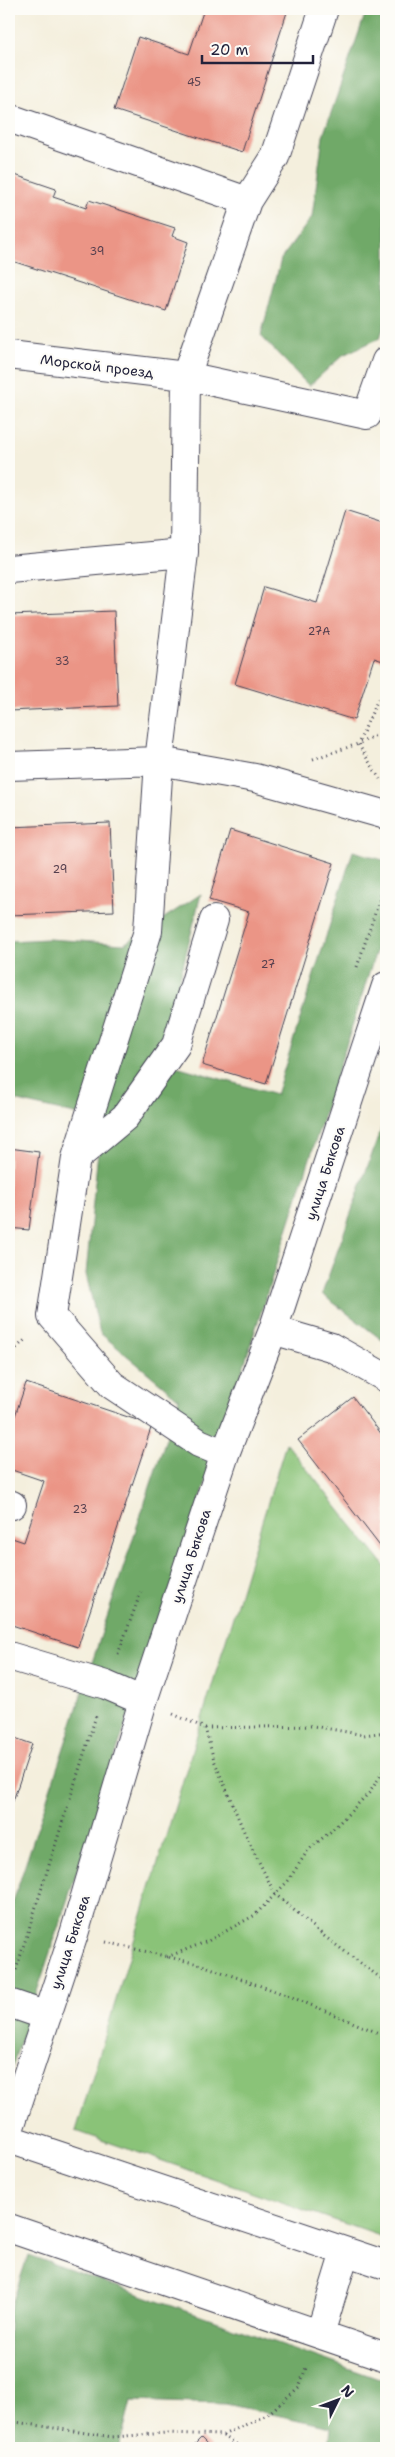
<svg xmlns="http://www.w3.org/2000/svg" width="395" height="2457" font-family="'Shantell Sans',sans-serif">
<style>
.green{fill:#8ac378;stroke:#56725a}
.forest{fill:#6fa968;stroke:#486652}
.building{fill:#eb9586}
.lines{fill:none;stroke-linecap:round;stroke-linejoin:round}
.minor-casing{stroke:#424153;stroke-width:30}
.path{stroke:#424153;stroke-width:3;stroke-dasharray:1 4;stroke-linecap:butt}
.minor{stroke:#fff;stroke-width:28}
.labels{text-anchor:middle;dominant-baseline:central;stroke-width:4.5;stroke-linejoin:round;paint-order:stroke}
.number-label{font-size:11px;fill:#543f4e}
.street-label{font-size:14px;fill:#22223b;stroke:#fdfcf7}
</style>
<rect width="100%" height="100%" fill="#fdfcf7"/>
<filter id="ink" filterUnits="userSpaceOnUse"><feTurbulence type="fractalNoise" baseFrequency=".02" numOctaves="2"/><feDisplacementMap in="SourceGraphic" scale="10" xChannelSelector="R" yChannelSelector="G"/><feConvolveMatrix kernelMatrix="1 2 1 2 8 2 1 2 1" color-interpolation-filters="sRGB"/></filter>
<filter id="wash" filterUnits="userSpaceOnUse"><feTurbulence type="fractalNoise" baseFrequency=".0096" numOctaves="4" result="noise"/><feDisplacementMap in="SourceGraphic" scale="20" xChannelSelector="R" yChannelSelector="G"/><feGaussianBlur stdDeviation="1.12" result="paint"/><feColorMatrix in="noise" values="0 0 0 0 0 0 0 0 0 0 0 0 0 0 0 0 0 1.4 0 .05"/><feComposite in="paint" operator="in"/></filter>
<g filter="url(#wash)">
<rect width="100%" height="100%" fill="#f4efdd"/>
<path class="green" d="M286,1443L386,1568V2238L76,2131Z"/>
<path class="forest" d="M367,9H386V320L380,338L343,355L309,386L261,336L281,259L312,217L323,136Z
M353,851L386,861V920L223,1431L9,2076V1914L179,1399L100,1333L86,1274L101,1120L9,1099V941L48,939L124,944L201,894L159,1061L276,1095Z
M386,1115V1343L322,1294Z
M28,2255L382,2380L386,2408V2448H329L331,2427L226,2404L131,2401L119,2448H9V2313Z"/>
<g id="blocks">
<path class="building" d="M204,9H288L242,152L114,110L138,37L189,54Z
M9,173L56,189L53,197L86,208L89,200L175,228L172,236L188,242L166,311L9,260Z
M345,511L386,524V662L374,658L354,720L235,684L264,587L317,603Z
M114,611L118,706L9,711V615Z
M110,823L114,911L9,915V827Z
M230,830L334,863L266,1084L202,1065L249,912L209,900Z
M9,1148L39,1152L29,1230L9,1228Z
M26,1383L152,1425L78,1647L9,1624V1537L24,1542L44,1481L9,1469V1434Z
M353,1397L386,1440V1554L298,1440Z
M9,1736L32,1744L9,1813Z
M201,2438L211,2448H191Z"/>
</g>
</g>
<g filter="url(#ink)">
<use href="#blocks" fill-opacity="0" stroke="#424153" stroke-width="1"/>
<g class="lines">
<defs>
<path id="minor" d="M9,118L247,201
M9,355L186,376L367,415L386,361
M9,569L184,553
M9,766L159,761L255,778L386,815
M76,1158L125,1117L176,1045L214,920
M273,1330L331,1347L386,1378
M225,1454L199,1443L112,1385L52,1316L76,1158L148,931L159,761L184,553L186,376L247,201L275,157L324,9
M9,1504L12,1505
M9,1656L106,1685L143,1701
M9,2003L47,2016
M9,2130L74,1934L143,1701L225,1454L273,1330L386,986
M9,2139L386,2265
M9,2228L386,2357
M320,2334L345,2252"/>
</defs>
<use href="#minor" class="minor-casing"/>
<path class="path" d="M378,699L358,744L380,779
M313,759L358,744L386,730
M357,967L386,880
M9,1355L27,1338
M118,1654L142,1589
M173,1714L205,1728L214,1760L245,1834L275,1894L324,1936L386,1982
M205,1728L313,1726L364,1735L386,1732
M106,1942L202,1965L289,1996L386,2036
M167,1957L208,1941L255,1915L288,1881L308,1850L330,1832L370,1792L386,1767
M16,1970L96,1716
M9,2421L112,2437L166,2433L223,2435L267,2415L299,2387L307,2365
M223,2436L244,2448"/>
<use href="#minor" class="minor"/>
</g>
</g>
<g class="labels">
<g class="number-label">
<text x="194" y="82">45</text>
<text x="97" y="251">39</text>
<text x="319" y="631">27А</text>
<text x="62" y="661">33</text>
<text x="60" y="869">29</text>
<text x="268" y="964">27</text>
<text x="80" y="1509">23</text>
</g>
<g class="street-label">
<text transform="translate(97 366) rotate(7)">Морской проезд</text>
<text transform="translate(325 1173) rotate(-72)">улица Быкова</text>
<text transform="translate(191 1556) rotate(-72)">улица Быкова</text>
<text transform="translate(70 1942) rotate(-72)">улица Быкова</text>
</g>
</g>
<rect width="395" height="2457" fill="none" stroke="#fdfcf7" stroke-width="30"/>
<g transform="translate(338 2400) rotate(48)" stroke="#fdfcf7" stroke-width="4" paint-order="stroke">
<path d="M0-4L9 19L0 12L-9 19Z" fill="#22223b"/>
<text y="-8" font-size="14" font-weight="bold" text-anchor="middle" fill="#22223b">N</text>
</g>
<path d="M202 55v8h111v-8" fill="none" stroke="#22223b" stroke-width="2.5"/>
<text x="210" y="55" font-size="15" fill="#22223b" stroke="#fdfcf7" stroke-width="4" paint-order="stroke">20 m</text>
</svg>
